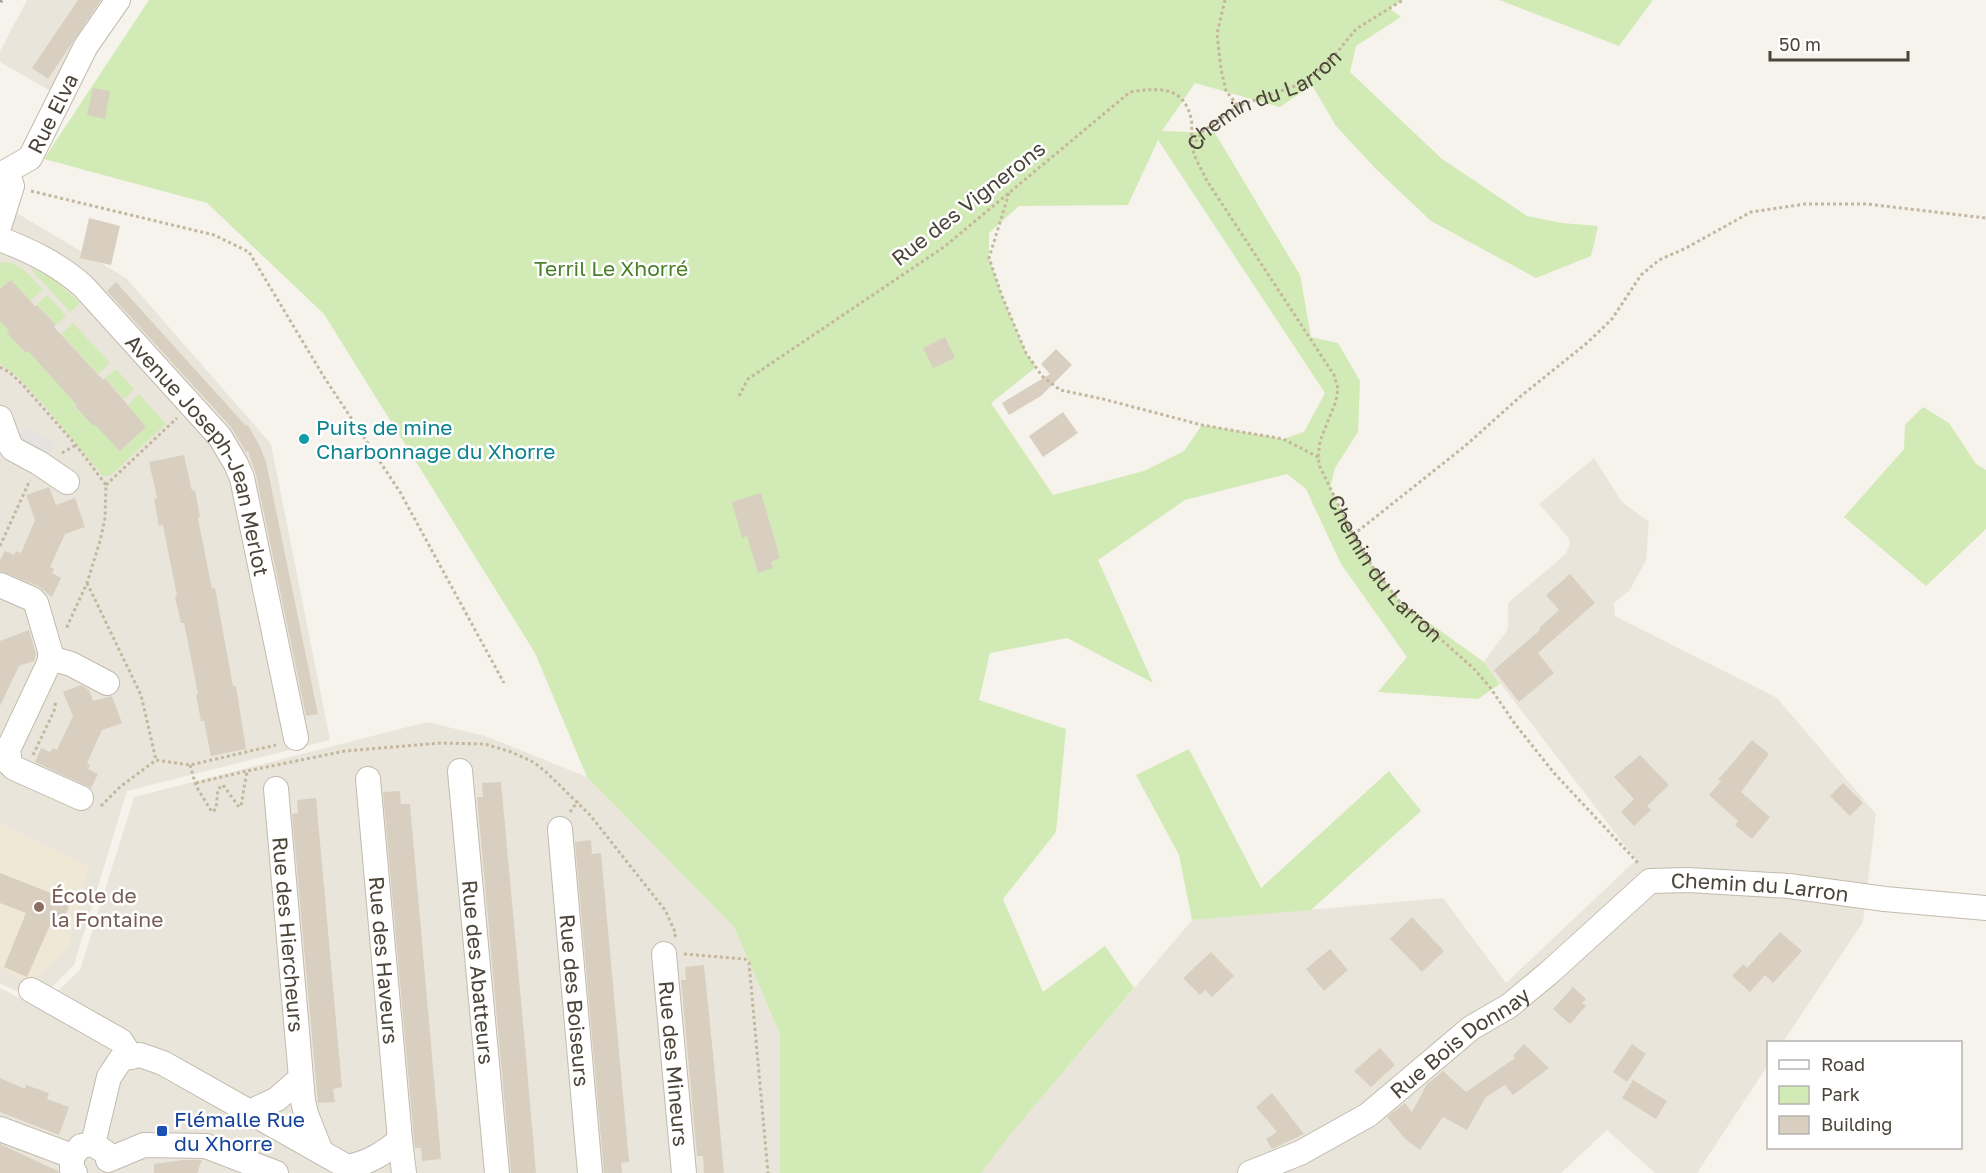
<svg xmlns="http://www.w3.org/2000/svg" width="1986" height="1173" font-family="'Golos Text',sans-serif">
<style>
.residential{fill:#eae5da}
.education{fill:#efe8d6}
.green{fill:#d2eab5;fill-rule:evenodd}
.parking{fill:#e5e3e0}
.building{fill:#d8cfc1}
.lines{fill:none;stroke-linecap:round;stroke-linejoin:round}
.minor-casing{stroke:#c2bbae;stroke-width:26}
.path{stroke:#c4b79f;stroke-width:3;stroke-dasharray:3 3;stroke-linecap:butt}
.minor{stroke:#fff;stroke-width:24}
.rail{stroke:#9a9a9a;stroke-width:4.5;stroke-dasharray:8 8;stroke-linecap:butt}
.culture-dot{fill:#0f9aa8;stroke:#fff;stroke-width:2}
.education-dot{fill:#8d6e63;stroke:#fff;stroke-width:2}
.transit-dot{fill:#1a4fb4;stroke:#fff;stroke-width:2}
.labels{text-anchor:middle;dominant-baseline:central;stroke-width:5;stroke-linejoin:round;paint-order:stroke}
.street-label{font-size:21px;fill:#4b4439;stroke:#fff}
.park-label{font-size:21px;fill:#4a7f2a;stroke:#fff}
.culture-label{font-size:21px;fill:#0d838f;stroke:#fff;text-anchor:start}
.education-label{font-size:21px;fill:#785e54;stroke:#fff;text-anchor:start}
.transit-label{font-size:21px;fill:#164399;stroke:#fff;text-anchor:start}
</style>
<rect width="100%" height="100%" fill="#f6f3ec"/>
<path class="residential" d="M27,0H125L54,93L0,62V51Z
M0,203L126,278L271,444L330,740L127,791L74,965L38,1002L0,983Z
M1594,458L1622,502L1649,522L1646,560L1630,590L1614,603L1615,616L1777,698L1876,814L1863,922L1783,1042H1768V1065L1697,1173H1655L1607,1130L1561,1173H981L1011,1134L1192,920L1443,898L1506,983L1636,860L1484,662L1508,629V603L1566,554L1570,543L1567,536L1539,504Z
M427,722L485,736L587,777L734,927L780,1034V1173H0V988L40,1008L80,970L134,797Z"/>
<path class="education" d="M0,823L89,866L68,948L30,984L0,968Z"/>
<path class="green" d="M149,0H1403L1389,8L1401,17L1356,46L1350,72L1442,159L1527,216L1562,223L1598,226L1591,256L1536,278L1431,221L1375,168L1336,126L1312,85L1280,107L1195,83L1162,131L1215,133L1300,275L1311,337L1338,343L1360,381L1358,432L1335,468L1330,488L1353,535L1375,569L1400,602L1484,662L1500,684L1478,699L1378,692L1407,657L1341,564L1306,489L1287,474L1185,500L1098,560L1153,683L1067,638L990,653L979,700L1066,729L1056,832L1003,899L1043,992L1105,946L1134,988L1011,1134L981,1173H780V1034L734,927L587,777L535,653L324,314L207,203L44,159ZM1158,140L1325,393L1304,432L1283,439L1202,425L1184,451L1144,471L1053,495L991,403L1036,367L1026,353L1002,296L989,258V233L1019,206L1128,205Z
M1499,0H1653L1619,46Z
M3,262C21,262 32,278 43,290L30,301L11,280L0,289V264Z
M30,268L53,279L78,301L79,304L70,312Z
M47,295L66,316L56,325L37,304Z
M0,321L10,330L7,333L26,353L29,350L33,357L78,404L75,407L93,426L96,423L120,451L131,442L129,439L136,436L146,427L127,406L139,394L166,424L111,475L103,476L44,405L18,377L0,364Z
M73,323L110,363L98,374L61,334Z
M116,369L134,389L124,399L105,378Z
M1923,407L1949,423L1976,464L1986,470V529L1926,586L1844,517L1904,449L1905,425Z
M1189,749L1261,888L1389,771L1421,811L1311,910L1192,920L1179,855L1136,775Z"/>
<path class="parking" d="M24,427L55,443L47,458L17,442Z"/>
<path class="building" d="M78,0H101L48,79L32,68Z
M93,88L110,91L105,119L87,115Z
M89,218L120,226L111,265L80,258Z
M11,280L35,306L37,305L56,325L54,327L103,380L105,378L146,427L120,451L95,425L93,426L75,406L77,405L28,351L26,353L7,333L9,331L0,321V289Z
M116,282L246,426L248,425L261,449L266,462L318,714L306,716L256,475L248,451L246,452L231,427L107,291Z
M945,337L955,358L933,368L923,348Z
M1056,349L1072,365L1041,396L1009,415L1002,403L1050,374L1041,364Z
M1063,412L1078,433L1043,457L1029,436Z
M184,455L192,491L195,490L200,517L198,518L212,589L215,588L233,686H236L246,749L211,756L204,721H201L196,695L198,694L184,623H181L175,597L177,596L163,525L159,526L154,499L157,498L149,462Z
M49,487L56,505L75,498L85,527L65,534L50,567L54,569L52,573L61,578L52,597L38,586L0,571V560L5,551L14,555L16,551L21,553L35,520L26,495Z
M761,493L780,558L771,562L773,568L758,573L747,536L742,538L732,502Z
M1570,574L1595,603L1538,653L1554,673L1519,702L1494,670L1540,630L1539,628L1559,610L1546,595Z
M29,630L36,654L35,658L34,661L19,666L0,706V641Z
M81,685L89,690L93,701L112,696L122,723L102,730L87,763L90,765L88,769L98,774L91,788L35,762L41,748L50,752L53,748L57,750L73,716L63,692Z
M1752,740L1769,754L1741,792L1770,817L1752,839L1735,825L1738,821L1709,795L1721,781L1718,780Z
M1640,755L1669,785L1647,806L1651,810L1634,826L1621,812L1634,799L1614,777Z
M501,782L524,1033L536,1173H511L477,797H483L482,783Z
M1843,783L1863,803L1850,816L1830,796Z
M400,791L401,804H410L441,1159L422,1161L421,1148H415L414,1139L383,792Z
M316,798L342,1087L333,1089L335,1102L318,1103L292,814L298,813L297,800Z
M591,840L592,854L601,853L615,1007L629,1162L621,1163L622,1173H604L575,842Z
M0,873L71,901L61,927L51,923L27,977L4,967L26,913L0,903Z
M1412,917L1444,951L1422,972L1390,939Z
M1780,932L1802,951L1773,983L1765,975L1750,992L1732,976L1743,964L1747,968Z
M1330,949L1348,970L1324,991L1306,969Z
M1211,952L1234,976L1212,997L1205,990L1200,995L1183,978Z
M704,965L713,1054L724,1173H704L703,1156H697L681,980H686L685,967Z
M1573,987L1586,999L1582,1003L1586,1006L1570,1024L1553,1009Z
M1524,1044L1549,1068L1513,1095L1505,1085L1486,1097L1467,1130L1443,1117L1420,1150L1405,1139L1387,1117L1405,1103L1412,1112L1427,1084L1443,1071L1466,1092L1515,1058L1513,1056Z
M1632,1044L1646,1054L1627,1082L1613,1072Z
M1380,1048L1395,1065L1371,1087L1354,1071Z
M0,1078L25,1089L26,1085L49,1093L47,1099L69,1107L59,1135L0,1112Z
M1633,1080L1667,1101L1656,1119L1622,1098Z
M1272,1093L1304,1134L1272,1149L1266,1139L1277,1132L1256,1107Z
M0,1144L58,1171L59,1173H0Z
M183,1160H202L197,1173H154V1164Z"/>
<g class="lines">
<defs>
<g id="minor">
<path id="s3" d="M0,224L12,186L7,171L30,158L86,46L118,0"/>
<path id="s4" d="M0,239C31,251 58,264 83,286L220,437L236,464L242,478L296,738"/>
<path d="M0,418L10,445L13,449L39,463L67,482"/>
<path d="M0,585L32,599L36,603L51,654L49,663L8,750L10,764L14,768L81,798"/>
<path d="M50,658L71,664L107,683"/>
<path id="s5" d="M460,771L497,1173"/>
<path id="s6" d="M368,779L400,1140L404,1173"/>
<path id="s7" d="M276,789L303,1101L306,1114L321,1152"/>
<path id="s8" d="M560,829L590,1173"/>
<path id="s9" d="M664,954L684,1173"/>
<path d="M31,990L121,1041L131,1057"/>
<path d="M250,1112L277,1099L301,1078"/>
<path d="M0,1129L72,1156"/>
<path d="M93,1144L109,1077L121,1059L140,1055L163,1063L358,1173"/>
<path d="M108,1160L144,1145L206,1146L276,1173"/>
<path d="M347,1167C368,1163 383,1154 400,1140"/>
<path d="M75,1173L72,1169V1156L81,1146L93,1144L105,1152"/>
<path id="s10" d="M1250,1173L1300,1153L1368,1115L1471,1028L1509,1006L1551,971L1650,881L1688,880L1789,886L1885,899L1986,908"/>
</g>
</defs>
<use href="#minor" class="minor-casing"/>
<g class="path">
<path d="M1225,0L1217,34L1221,69L1226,91L1238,106"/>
<path id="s1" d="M1192,147L1202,132L1238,106L1295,86L1312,77L1334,56L1356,29L1403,0"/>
<path d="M31,191L214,235L249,252L324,377L400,492L504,683"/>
<path d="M1009,193L989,258L1002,296L1026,353L1042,376L1060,390L1103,399L1202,425L1283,439L1318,457"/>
<path d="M0,367L9,372L22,384L76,445L106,485L105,518L100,541L87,583L66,629"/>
<path id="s2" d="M739,396L748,379L944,247L1130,92C1158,88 1183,85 1191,118C1193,127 1190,137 1192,146C1194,158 1202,170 1207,181L1334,375L1338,389L1336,401L1320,441L1318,457L1320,467L1353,535L1374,569L1400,602L1475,670L1489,686L1515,724L1554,773L1639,864"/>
<path d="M62,453L76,445"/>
<path d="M106,485L177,418"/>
<path d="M1353,535L1465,446L1521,396L1587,343L1612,319L1641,275L1659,260L1686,248L1751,212L1805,204H1867L1986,218"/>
<path d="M0,546L30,480"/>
<path d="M87,583L141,695L156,760"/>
<path d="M33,755L54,711L56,701"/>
<path d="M190,765L196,786L212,812L216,809L218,789L223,785L239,807L241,806L247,771L345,751L440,743L485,744L511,752L533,762L545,771L590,815L665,910L676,934L674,937"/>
<path d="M196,783L247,771"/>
<path d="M101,806L120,787L156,760L190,765L276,745"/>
<path d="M570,812L578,801"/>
<path d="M684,954L745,959L749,963L768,1173"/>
</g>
<use href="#minor" class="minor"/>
<path class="rail" d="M0,2L1,0"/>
</g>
<circle class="culture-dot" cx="304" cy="439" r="6"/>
<circle class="education-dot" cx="39" cy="907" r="6"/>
<rect class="transit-dot" x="156" y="1125" width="12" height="12" rx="3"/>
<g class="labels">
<g class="street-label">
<text stroke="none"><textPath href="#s1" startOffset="88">Chemin du Larron</textPath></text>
<text stroke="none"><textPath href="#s3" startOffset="132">Rue Elva</textPath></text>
<text transform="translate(968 203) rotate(-38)">Rue des Vignerons</text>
<text stroke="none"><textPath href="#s4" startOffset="306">Avenue Joseph-Jean Merlot</textPath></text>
<text stroke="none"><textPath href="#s2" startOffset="1089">Chemin du Larron</textPath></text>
<text stroke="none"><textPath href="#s10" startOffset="609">Chemin du Larron</textPath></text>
<text stroke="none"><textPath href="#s7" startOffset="146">Rue des Hiercheurs</textPath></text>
<text stroke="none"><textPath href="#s6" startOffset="182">Rue des Haveurs</textPath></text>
<text stroke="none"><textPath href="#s5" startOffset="202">Rue des Abatteurs</textPath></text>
<text stroke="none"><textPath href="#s8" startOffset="172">Rue des Boiseurs</textPath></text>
<text stroke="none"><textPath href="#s10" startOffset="249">Rue Bois Donnay</textPath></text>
<text stroke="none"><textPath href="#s9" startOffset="110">Rue des Mineurs</textPath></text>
</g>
<g class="park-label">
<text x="611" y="268">Terril Le Xhorré</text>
</g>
<g class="culture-label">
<text x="316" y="427">Puits de mine<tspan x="316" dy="24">Charbonnage du Xhorre</tspan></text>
</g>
<g class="education-label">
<text x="51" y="895">École de<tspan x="51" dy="24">la Fontaine</tspan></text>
</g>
<g class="transit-label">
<text x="174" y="1119">Flémalle Rue<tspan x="174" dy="24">du Xhorre</tspan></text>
</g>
</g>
<rect x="1767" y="1041" width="195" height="108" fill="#ffffff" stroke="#b7b4b0" stroke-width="1.5"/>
<rect x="1779" y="1060" width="30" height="9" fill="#ffffff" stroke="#b7b4b0" stroke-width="1.5"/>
<text x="1821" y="1071" font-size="18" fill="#4b4439">Road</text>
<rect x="1779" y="1086" width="30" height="18" fill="#d2eab5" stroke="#b7b4b0" stroke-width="1.5"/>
<text x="1821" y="1101" font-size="18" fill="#4b4439">Park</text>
<rect x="1779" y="1116" width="30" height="18" fill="#d8cfc1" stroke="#b7b4b0" stroke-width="1.5"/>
<text x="1821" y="1131" font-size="18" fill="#4b4439">Building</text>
<path d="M1770 51v9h138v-9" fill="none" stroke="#4b4439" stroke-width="3"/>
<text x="1779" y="51" font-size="18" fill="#4b4439" stroke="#ffffff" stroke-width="4.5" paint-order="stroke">50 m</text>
</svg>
